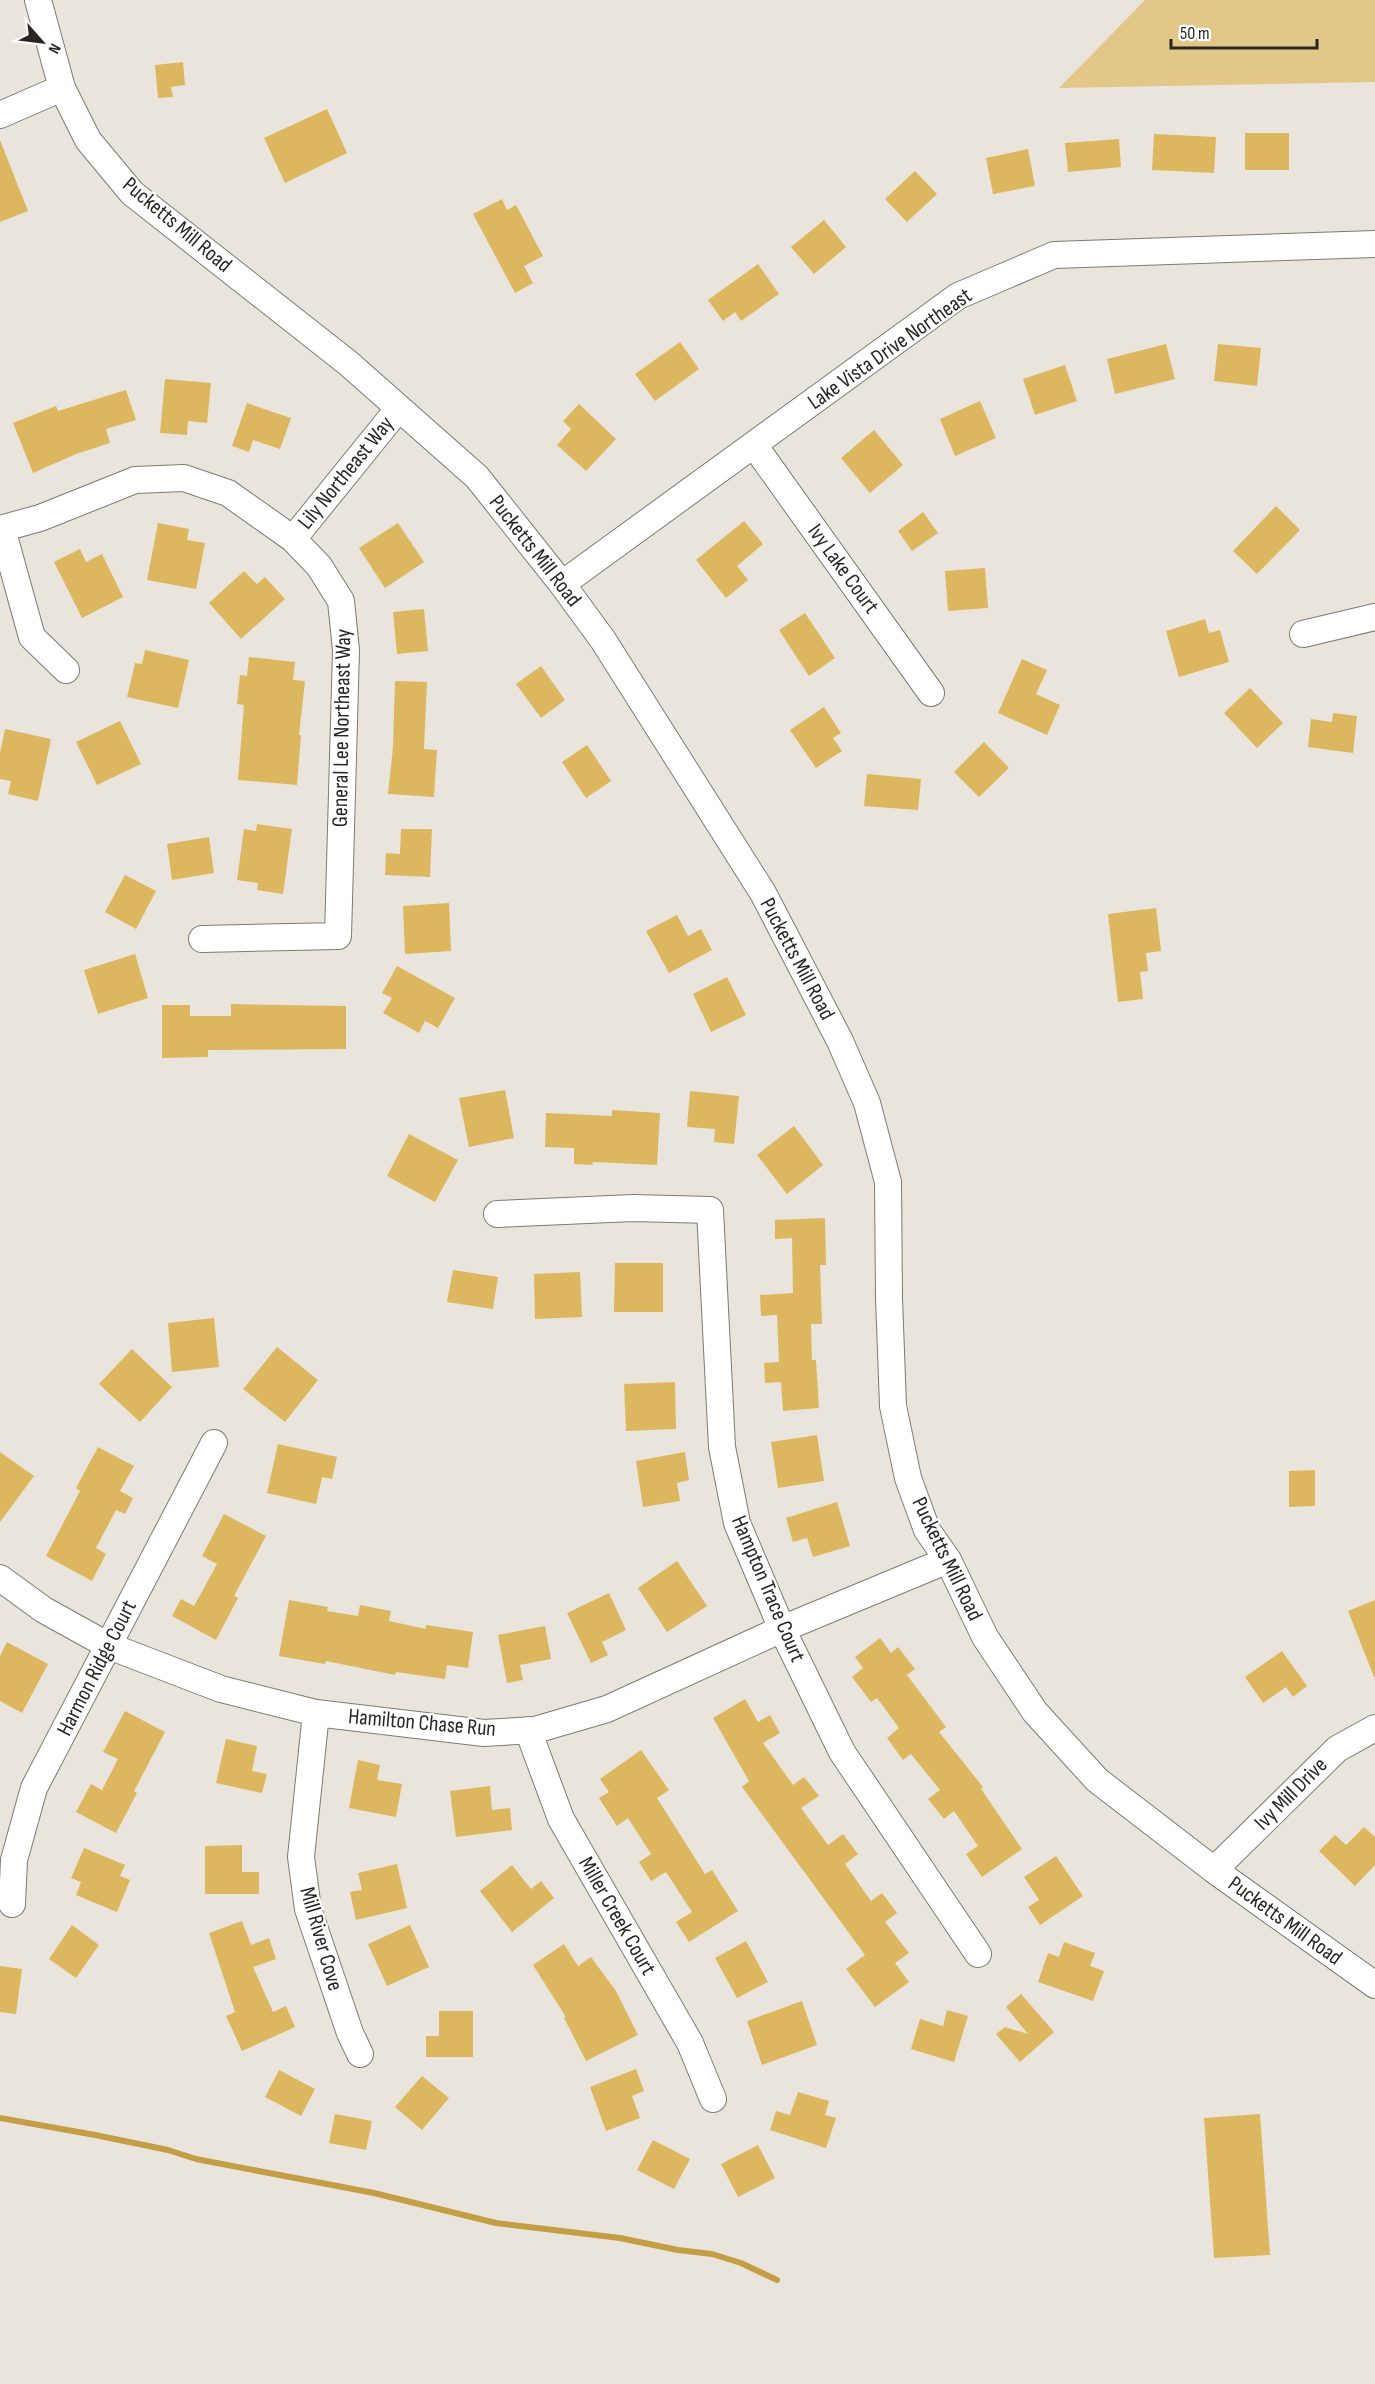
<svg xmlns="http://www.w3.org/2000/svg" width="1375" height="2384" font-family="'Sofia Sans Condensed',sans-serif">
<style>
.green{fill:#e3c788}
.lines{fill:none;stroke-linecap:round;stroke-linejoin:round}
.stream{stroke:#c39e45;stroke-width:6}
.building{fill:#ddb75f}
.minor-casing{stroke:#7e7b73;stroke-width:28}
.minor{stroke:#fff;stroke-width:26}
.labels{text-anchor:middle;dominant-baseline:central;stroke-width:4.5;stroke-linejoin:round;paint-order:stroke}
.street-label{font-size:22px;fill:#282623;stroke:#fff}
</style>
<rect width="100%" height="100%" fill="#e9e5dc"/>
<path class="green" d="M1145,0H1375V82L1059,88Z"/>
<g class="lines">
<path class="stream" d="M0,2118L95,2135L168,2150L196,2159L374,2193L496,2223L620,2238L678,2250L712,2254L741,2263L777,2280"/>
</g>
<path class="building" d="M183,62L185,85L171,87L173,97L158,98L155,65Z
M327,109L347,153L285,183L264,138Z
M1245,133H1289V170H1245Z
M1154,134L1216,137L1214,173L1152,170Z
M1119,139L1121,167L1068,172L1065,143Z
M0,140L28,211L0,222Z
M1028,149L1035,186L993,194L986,158Z
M915,171L937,194L907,222L885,199Z
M502,199L507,210L516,205L543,256L524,266L533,283L515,293L473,214Z
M824,220L846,247L814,274L791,247Z
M758,264L779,294L741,321L735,312L723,321L708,300Z
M680,342L699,369L655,401L635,374Z
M1166,344L1175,379L1115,394L1107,359Z
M1218,344L1261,348L1257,386L1214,381Z
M1065,365L1077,401L1035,415L1023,379Z
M165,379L211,383L207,423L188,421L187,435L160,433Z
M126,390L136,420L106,429L110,443L76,454L33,473L13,423L56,406L58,411Z
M980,401L996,438L955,456L940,419Z
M247,403L291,418L280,449L253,440L249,452L232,446Z
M579,404L616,439L586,471L557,445L571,429L563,421Z
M874,430L903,465L870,493L841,458Z
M1276,506L1300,530L1257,574L1233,551Z
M923,512L938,533L912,551L898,531Z
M744,521L763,544L737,566L748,580L726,598L696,560Z
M158,523L189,529L187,540L205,543L196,589L147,580Z
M398,523L424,562L385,588L359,548Z
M80,549L86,562L102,554L123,597L82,618L54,562Z
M985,568L988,608L948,611L945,571Z
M244,571L257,584L265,577L285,599L241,639L209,603Z
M424,609L428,651L397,654L393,612Z
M805,613L835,658L809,676L779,630Z
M1205,619L1209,633L1220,630L1229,662L1179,677L1166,631Z
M145,650L189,660L178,708L127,697L135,663L142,664Z
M249,657L295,662L293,680L305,681L299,735H301L297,785L238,780L244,705L237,704L240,675L247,676Z
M1022,659L1047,670L1036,694L1060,705L1047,735L998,713Z
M541,666L565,700L541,718L516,684Z
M395,681L427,682L424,749L437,750L434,797L388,794L393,747Z
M1250,688L1283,723L1257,748L1224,713Z
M824,707L841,733L833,738L842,751L816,768L790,730Z
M1333,713L1357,716L1353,753L1308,747L1311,719L1332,722Z
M120,721L141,764L97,785L76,742Z
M5,729L51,739L38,801L8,794L11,781L0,779V753Z
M984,742L1009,768L979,797L954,772Z
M587,745L611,781L586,798L562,762Z
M867,774L921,779L918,810L864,806Z
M257,824L292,829L283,894L257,890L258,883L237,880L244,829L256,831Z
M401,829H432L430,877L385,875L386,853L400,854Z
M209,837L214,873L172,880L167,844Z
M125,875L156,891L136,929L105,912Z
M449,903L451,951L405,954L403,906Z
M1156,908L1161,951L1146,953L1148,971L1140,972L1143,999L1118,1002L1108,914Z
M677,915L688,936L701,929L712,950L669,973L646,931Z
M135,954L148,998L98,1014L84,970Z
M397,966L455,998L438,1028L425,1021L419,1033L383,1013L392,998L382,993Z
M727,977L746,1015L711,1032L693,994Z
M231,1004L346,1006V1049L208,1050V1057L162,1058V1005H190V1016H231Z
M505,1090L514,1138L469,1147L459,1098Z
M690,1091L739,1096L734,1144L714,1142L715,1129L687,1127Z
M612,1110L660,1113L657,1165L593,1162L592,1165L574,1164V1148L545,1147L546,1113L612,1116Z
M794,1126L823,1165L787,1194L757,1155Z
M409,1134L458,1160L435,1202L387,1176Z
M825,1218L826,1265H820L822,1324H811L812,1360H816L819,1408L783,1411L781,1382L765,1383L764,1363L779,1362L777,1315L761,1316L760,1295L793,1293L792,1238L775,1239V1220Z
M615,1263H663V1312H614Z
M453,1270L498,1277L493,1309L447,1302Z
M580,1272L582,1317L535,1319L534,1274Z
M214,1318L219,1367L172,1372L168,1323Z
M277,1347L318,1380L285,1422L243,1389Z
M132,1349L172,1387L140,1422L99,1384Z
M675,1382L676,1429L626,1431L624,1384Z
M817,1435L824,1481L778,1488L771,1442Z
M278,1444L337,1457L332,1479L322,1477L316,1504L267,1493Z
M98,1447L134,1466L120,1491L133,1498L125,1514L116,1510L96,1548L106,1554L92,1581L46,1556L80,1491L76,1488Z
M0,1452L34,1476L0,1522Z
M685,1452L689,1480L677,1483L680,1501L643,1507L636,1461Z
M1315,1470V1506L1289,1507V1471Z
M837,1502L850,1546L813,1557L807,1538L793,1542L786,1518Z
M224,1514L266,1536L234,1596L238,1598L216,1640L172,1616L181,1599L194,1606L217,1564L202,1556Z
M677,1561L707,1606L667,1632L638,1588Z
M609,1593L626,1630L602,1642L608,1655L591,1663L567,1613Z
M289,1600L328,1607L327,1611L358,1616L360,1605L391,1611L389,1621L426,1629V1625L473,1632L468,1668L447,1665L445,1679L396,1672L395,1675L326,1661L325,1664L279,1656Z
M1375,1600V1677H1374L1348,1611Z
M545,1626L551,1659L520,1665L523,1680L507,1683L498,1635Z
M880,1638L891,1653L898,1647L915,1669L907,1675L946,1727L939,1732L983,1787L981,1789L1022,1849L982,1877L966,1854L978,1846L954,1811L944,1819L928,1799L940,1790L911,1754L903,1760L887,1738L899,1728L877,1698L871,1702L852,1677L863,1668L855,1657Z
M7,1642L48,1664L22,1713L0,1701V1656Z
M1282,1651L1307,1686L1293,1697L1286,1687L1263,1703L1245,1677Z
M745,1699L758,1722L770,1715L780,1733L763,1743L793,1785L804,1777L819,1796L801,1808L828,1845L843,1834L858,1854L845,1864L871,1901L882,1893L897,1913L885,1922L909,1953L895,1963L909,1982L875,2007L846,1969L865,1955L742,1787L749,1781L713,1718Z
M125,1711L165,1732L134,1791L137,1793L116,1833L76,1812L91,1784L102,1790L118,1759L103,1752Z
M226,1739L257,1746L252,1771L267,1774L262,1793L216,1783Z
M641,1750L669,1790L657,1798L705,1874L712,1870L738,1911L689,1942L676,1922L692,1912L666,1872L651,1881L639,1862L651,1854L628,1818L617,1826L599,1798L609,1792L600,1779Z
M358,1760L380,1765L377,1780L402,1784L396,1817L349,1808Z
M490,1786L492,1810L510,1808L512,1830L456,1837L450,1791Z
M1364,1827L1375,1837V1865L1355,1886L1319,1851L1335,1835L1346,1845Z
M242,1845V1872H259V1894H205V1846Z
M84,1848L125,1865L120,1876L130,1880L117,1912L76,1895L81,1882L71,1878Z
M1056,1856L1083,1896L1040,1925L1028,1907L1039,1900L1024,1877Z
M397,1864L407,1908L356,1920L350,1892L362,1890L358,1873Z
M512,1865L531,1889L541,1881L554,1898L512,1932L480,1891Z
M242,1921L251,1945L269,1938L276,1959L253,1967L273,2012L286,2006L295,2027L242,2051L226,2016L235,2012L209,1933Z
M72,1925L99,1945L76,1978L49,1959Z
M410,1925L429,1967L387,1986L368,1944Z
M746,1941L768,1982L737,1998L715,1958Z
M1064,1942L1095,1953L1090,1966L1104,1971L1093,2001L1038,1982L1048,1953L1059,1957Z
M564,1944L578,1966L591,1957L616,1991L638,2035L586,2061L564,2018L566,2017L533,1965Z
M0,1966L22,1969L16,2014L0,2012Z
M1021,1994L1054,2032L1020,2062L996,2034L1005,2027L1028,2034L1006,2007Z
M802,2001L817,2045L762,2065L747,2021Z
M947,2010L968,2016L954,2062L911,2049L920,2019L943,2026Z
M439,2011H473V2057H426V2036H439Z
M636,2069L644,2091L632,2096L640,2118L606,2131L590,2087Z
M279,2070L315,2089L301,2116L265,2097Z
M422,2076L449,2098L422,2130L395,2107Z
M798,2092L829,2101L825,2115L836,2118L826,2148L770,2130L776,2111L790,2115Z
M335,2114L372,2121L366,2150L329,2143Z
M1260,2114L1270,2255L1214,2258L1204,2118Z
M653,2140L690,2159L674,2189L637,2170Z
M758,2145L775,2178L738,2197L721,2164Z"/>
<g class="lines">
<defs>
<path id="minor" d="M38,0L62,88L88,140L132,193L348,363L477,477L562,584L603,640L763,893L840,1041L867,1103L888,1182L889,1298L893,1406L908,1478L927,1530L948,1560L985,1637L1035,1712L1097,1780L1214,1870L1375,1985
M0,115L62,88
M754,445L931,693
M0,529L40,518L135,480L184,478L228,493L293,539L319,566L341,601L346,650L338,936L202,939
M2,529L32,637L66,670
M293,539L399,408
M562,584L958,296L1054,255L1375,244
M1303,634L1375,617
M497,1214L633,1208L710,1210L722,1447L737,1523L782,1629L842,1752L978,1954
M0,1578L44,1610L109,1646L221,1689L316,1713L484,1733L535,1730L607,1709L782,1629L948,1560
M316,1713L301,1857L308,1909L350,2033L360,2054
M528,1730L561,1819L690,2043L713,2099
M1214,1870L1337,1749L1375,1728
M12,1904L14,1860L34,1788L214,1443"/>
</defs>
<use href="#minor" class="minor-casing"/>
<use href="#minor" class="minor"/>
</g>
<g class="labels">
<g class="street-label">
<text transform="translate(177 225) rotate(40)">Pucketts Mill Road</text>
<text transform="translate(890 349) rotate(-35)">Lake Vista Drive Northeast</text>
<text transform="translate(346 473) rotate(-51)">Lily Northeast Way</text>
<text transform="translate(535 551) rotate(52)">Pucketts Mill Road</text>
<text transform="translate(843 569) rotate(54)">Ivy Lake Court</text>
<text transform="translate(342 728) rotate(-89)">General Lee Northeast Way</text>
<text transform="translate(797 959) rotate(62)">Pucketts Mill Road</text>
<text transform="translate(947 1559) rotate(64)">Pucketts Mill Road</text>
<text transform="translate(768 1589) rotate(67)">Hampton Trace Court</text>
<text transform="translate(97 1668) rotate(-63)">Harmon Ridge Court</text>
<text transform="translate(422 1723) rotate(5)">Hamilton Chase Run</text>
<text transform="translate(1291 1794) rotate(-45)">Ivy Mill Drive</text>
<text transform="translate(617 1916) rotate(60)">Miller Creek Court</text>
<text transform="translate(1285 1921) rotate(36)">Pucketts Mill Road</text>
<text transform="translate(321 1939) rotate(74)">Mill River Cove</text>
</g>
</g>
<g transform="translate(42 42) rotate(118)" stroke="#ffffff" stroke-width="4.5" paint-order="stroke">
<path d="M0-4.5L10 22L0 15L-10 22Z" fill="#282623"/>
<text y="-9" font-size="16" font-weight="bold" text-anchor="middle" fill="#282623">N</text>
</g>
<path d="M1171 39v9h146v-9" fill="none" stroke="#282623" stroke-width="3"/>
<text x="1180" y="39" font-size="18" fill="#282623" stroke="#ffffff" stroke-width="4.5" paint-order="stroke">50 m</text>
</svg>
